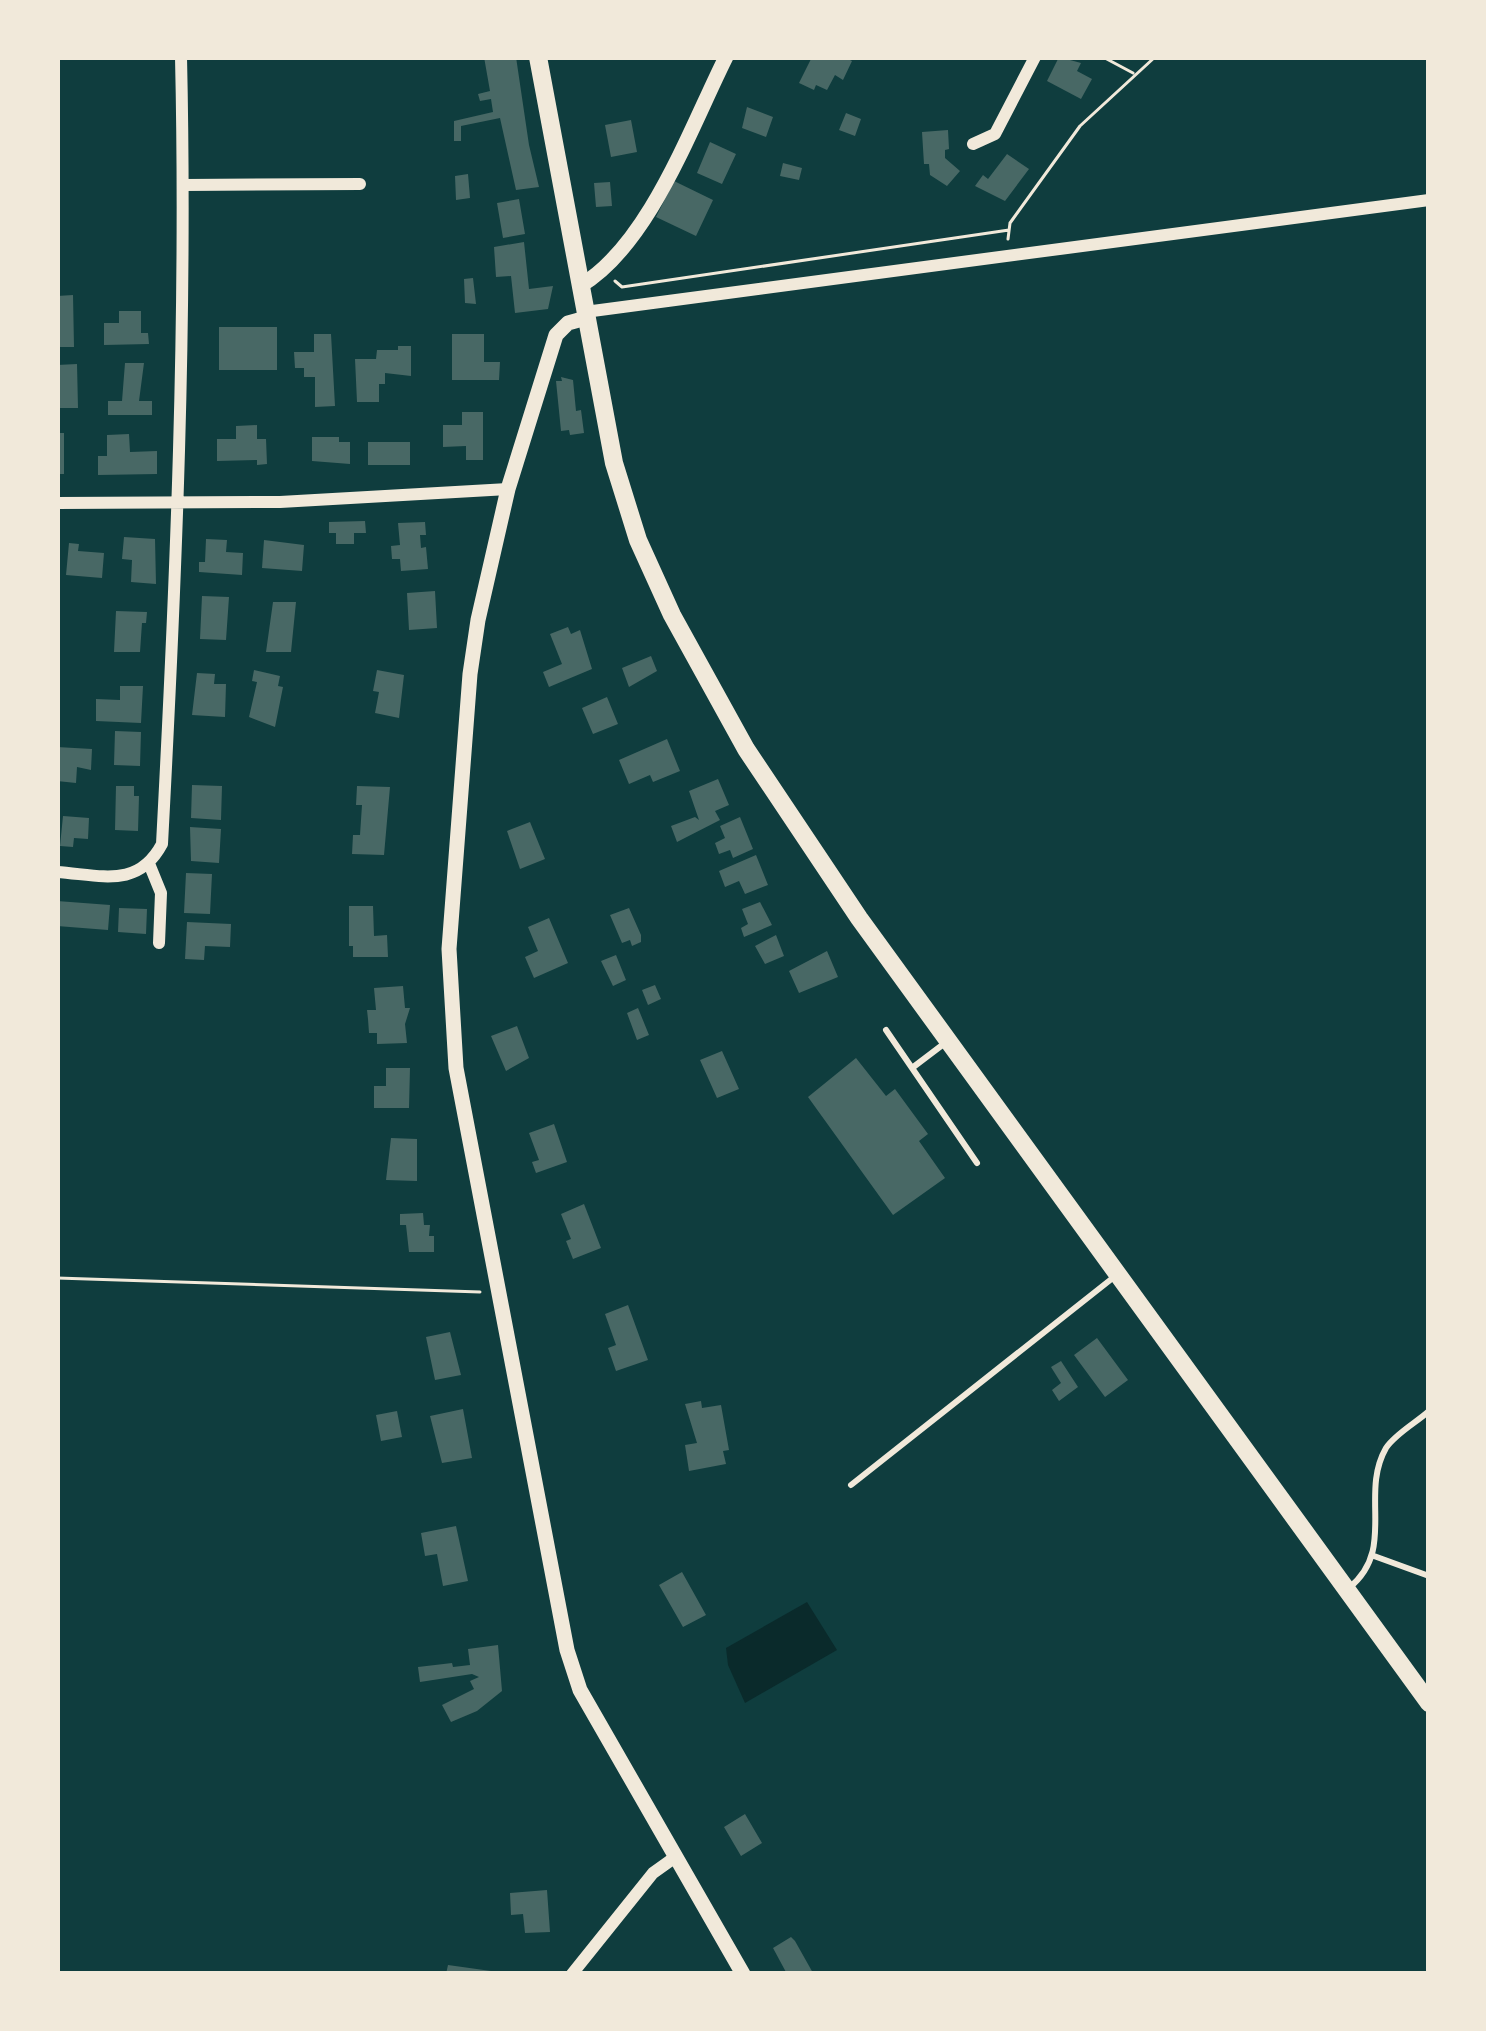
<svg xmlns="http://www.w3.org/2000/svg" width="1486" height="2031" font-family="'Fira Sans Condensed',sans-serif">
<style>
.water{fill:#0a2a2b}
.building{fill:#486865}
.lines{fill:none;stroke-linecap:round;stroke-linejoin:round}
.path{stroke:#f1e9da;stroke-width:3}
.service{stroke:#f1e9da;stroke-width:6}
.minor{stroke:#f1e9da;stroke-width:12}
.tertiary{stroke:#f1e9da;stroke-width:15}
.primary{stroke:#f1e9da;stroke-width:18}
</style>
<rect width="100%" height="100%" fill="#0f3d3e"/>
<path class="water" d="M807,1602L837,1650L745,1703L728,1665L726,1648Z"/>
<path class="building" d="M484,57H516L529,145L539,187L516,190L500,118L461,126V141H454V121L493,112L491,99L480,101L478,94L490,91Z
M812,57H844L852,61L843,80L835,75L827,90L816,85L814,90L799,83Z
M1059,57L1081,63L1077,71L1092,79L1081,99L1047,81Z
M747,107L773,117L766,137L742,128Z
M846,113L861,119L855,136L839,130Z
M631,120L637,152L611,157L605,125Z
M948,130L949,149L945,150V158L960,171L947,186L930,175L929,164H924L922,132Z
M710,142L736,154L722,184L697,173Z
M1007,154L1029,169L1005,201L975,186L983,175L988,179Z
M783,163L802,168L799,180L780,176Z
M468,174L470,198L456,200L455,176Z
M674,181L713,200L696,236L656,217Z
M610,182L612,206L596,207L594,183Z
M519,199L525,234L503,238L497,203Z
M524,242L529,289L553,286L548,309L515,313L511,276L496,277L494,247Z
M473,278L476,304L465,303L464,279Z
M73,295L74,347H57V296Z
M119,311H141V333H148L149,344L104,345V323H119Z
M219,327H277V370H219Z
M314,334H331L335,406L315,407V377H304V368H295L294,352H314Z
M452,334H484V362H500L499,380H452Z
M398,346H411V376L385,373V384H379V402H357L355,359H376L377,350H398Z
M125,363H144L139,401H152V415H108V401H122Z
M77,364L78,408H57V365Z
M561,377L573,380L576,411L581,410L584,433L570,435L569,430L561,431L556,381H562Z
M462,412H483V460H466V446L443,447V425H462Z
M257,425V439H266L267,464L257,465V460L217,461V439H236V426Z
M57,433H64V474H57Z
M129,434L130,452L157,451V474L98,475V456H107V435Z
M312,437H339V442H350V464L312,461Z
M368,442H410V465H368Z
M365,521L366,533H354V544H336V533H329V522Z
M425,522L426,535H420L421,548L426,547L428,569L401,571L400,559H392L391,546L400,545L398,523Z
M124,537L155,539L156,584L131,582L132,560L122,559Z
M206,539L227,540L226,552L243,553L242,575L199,572V562H205Z
M264,540L304,545L302,571L262,568Z
M69,543L79,544L78,551L104,553L102,578L66,575Z
M435,591L437,628L409,630L407,593Z
M202,596L229,597L226,640L200,639Z
M273,602H296L291,652H266Z
M116,611L147,612L146,623H142L140,652H114Z
M568,627L571,634L580,630L592,669L549,687L543,672L562,664L550,634Z
M651,656L657,671L629,687L622,668Z
M254,670L280,676L278,686L283,687L275,727L249,717L257,682L252,681Z
M377,670L404,675L399,718L375,713L379,692L373,691Z
M197,673L215,674L214,684H226L225,717L192,715Z
M120,686H143L141,723L96,721V699L120,700Z
M607,697L618,724L593,734L582,708Z
M115,731L141,732L140,766L114,765Z
M667,739L680,771L653,782L650,775L629,784L619,760Z
M57,747L92,749L91,770L77,767L76,783L57,781Z
M718,779L729,805L715,811L720,820L677,842L671,826L695,817L699,820L689,791Z
M192,785L222,786L221,820L191,818Z
M116,786H134V796H139L138,831L115,830Z
M357,786L390,787L384,855L352,854L353,835H360L362,805H356Z
M63,816L89,818L88,839L74,838L73,847L60,846Z
M740,817L753,849L733,858L730,850L719,854L715,843L725,838L720,826Z
M530,822L545,859L520,869L507,831Z
M190,827L221,829L219,863L191,861Z
M756,855L768,885L745,894L739,881L725,887L719,871Z
M186,873L212,874L210,914L184,913Z
M57,901L110,905L108,930L57,926Z
M760,902L772,925L744,937L741,928L748,924L742,909Z
M349,906H373L374,936L387,935L388,957H353V946H349Z
M119,908L147,909L146,934L118,932Z
M629,908L641,935V942L632,946L630,940L622,943L610,915Z
M549,918L568,963L534,978L525,957L538,951L528,927Z
M187,922L231,924L230,947L205,946L204,960L185,959Z
M776,935L784,956L765,964L755,946Z
M827,951L838,977L799,993L789,971Z
M616,955L626,980L613,986L601,961Z
M655,985L661,999L648,1005L642,990Z
M403,986L405,1008H410L405,1024L407,1043L377,1044V1033H369L368,1019L367,1010H376L374,988Z
M638,1008L649,1035L637,1040L627,1013Z
M517,1026L529,1058L506,1071L491,1036Z
M722,1051L739,1089L717,1098L700,1060Z
M856,1058L886,1096L895,1089L928,1134L919,1141L945,1178L893,1215L808,1097Z
M386,1068H410L409,1108H374V1086H386Z
M554,1124L567,1162L536,1173L532,1162L539,1160L529,1133Z
M391,1138L417,1139V1181L386,1180Z
M584,1204L601,1248L573,1259L566,1241L571,1239L561,1214Z
M423,1213L424,1225H430L429,1236H434V1252H409L406,1225H400V1214Z
M628,1305L648,1360L616,1371L608,1348L616,1345L605,1314Z
M450,1332L461,1375L435,1380L426,1337Z
M1097,1338L1128,1380L1105,1397L1074,1355Z
M1061,1361L1078,1387L1059,1401L1052,1390L1061,1383L1051,1367Z
M701,1401L702,1408L721,1405L729,1450L723,1451L726,1464L689,1471L685,1445L697,1443L685,1404Z
M463,1409L472,1458L442,1463L430,1416Z
M397,1411L402,1437L381,1441L376,1415Z
M456,1526L468,1581L443,1586L437,1554L425,1556L421,1533Z
M682,1572L706,1615L683,1627L659,1585Z
M498,1645L502,1691L477,1711L451,1722L442,1705L474,1689L470,1681L479,1677L472,1674L420,1682L418,1667L452,1663L453,1667L470,1665L468,1649Z
M745,1814L762,1843L741,1856L724,1827Z
M547,1890L550,1932L525,1933L523,1914L511,1915L510,1893Z
M791,1937L795,1941L813,1973L787,1974L773,1948Z
M448,1965L491,1971L490,1974H446Z"/>
<g class="lines">
<path class="path" d="M1103,57L1133,73
M1008,239L1010,223L1080,126L1155,57
M615,281L622,287L1009,230
M57,1278L480,1292"/>
<path class="service" d="M886,1030L912,1068
M945,1043L912,1068L977,1163
M851,1485L1114,1277
M1374,1556L1429,1576
M1349,1588C1397,1549 1359,1495 1386,1448C1395,1434 1417,1422 1429,1411"/>
<path class="minor" d="M973,144L995,134L1035,57
M184,185L360,184
M585,312L1429,200
M57,503L280,502L508,489
M150,866L161,893L159,943
M57,872C101,875 138,889 162,844C176,581 187,320 181,57
M572,1974L653,1873L674,1858"/>
<path class="tertiary" d="M580,286C649,245 690,129 726,57
M586,318L568,323L556,335L508,489L478,620L470,674L449,949L456,1068L567,1650L580,1690L743,1974"/>
<path class="primary" d="M538,57L614,463L638,540L672,615L746,749L859,918L1429,1703"/>
</g>
<rect width="1486" height="2031" fill="none" stroke="#f1e9da" stroke-width="120"/>
</svg>
